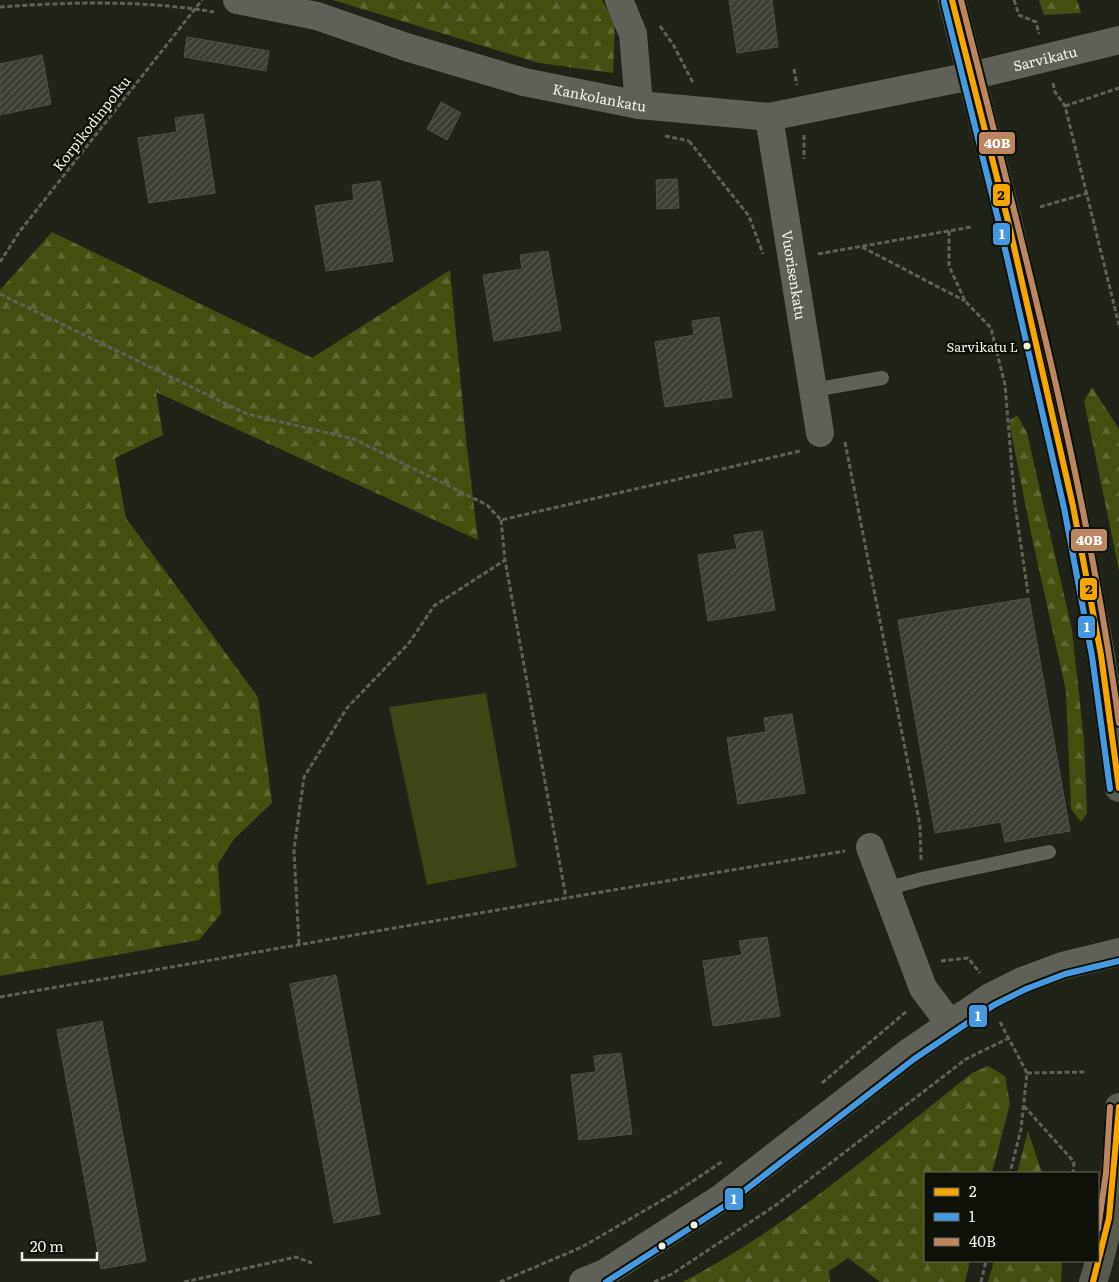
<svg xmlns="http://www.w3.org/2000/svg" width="1119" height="1282" font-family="Literata,serif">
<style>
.grass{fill:#3d4614}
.forest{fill:url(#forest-firs)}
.building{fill:url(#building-hatch);stroke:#4f5147}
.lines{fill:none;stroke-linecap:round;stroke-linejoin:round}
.path{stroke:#5f6158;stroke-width:3;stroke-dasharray:5 2.5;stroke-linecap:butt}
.service{stroke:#5f6158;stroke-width:14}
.minor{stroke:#5f6158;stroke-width:28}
.secondary{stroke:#575a4e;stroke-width:28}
.bus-1-casing{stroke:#0e1107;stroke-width:10}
.bus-2-casing{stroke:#0e1107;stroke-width:10}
.bus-3-casing{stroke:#0e1107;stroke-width:10}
.bus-1{stroke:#f7a600;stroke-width:6}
.bus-2{stroke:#4699e1;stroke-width:6}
.bus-3{stroke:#bb8660;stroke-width:6}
.bus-dot{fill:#eef2e2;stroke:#0e1107;stroke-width:2}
.labels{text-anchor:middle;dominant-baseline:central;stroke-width:4.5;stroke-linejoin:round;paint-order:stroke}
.bus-label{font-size:13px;fill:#eef2e2;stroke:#0e1107;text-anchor:end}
.street-label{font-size:14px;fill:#eef2e2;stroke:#0e1107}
.line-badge{stroke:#0e1107;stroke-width:2}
.badge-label{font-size:14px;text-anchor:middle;font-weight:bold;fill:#fff}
.pale-badge-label{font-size:14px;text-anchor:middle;font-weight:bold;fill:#111}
</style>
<defs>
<pattern id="forest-firs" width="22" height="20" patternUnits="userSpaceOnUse" patternTransform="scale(1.25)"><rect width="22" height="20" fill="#434e0f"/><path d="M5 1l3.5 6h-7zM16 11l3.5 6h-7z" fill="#5e6832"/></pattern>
<pattern id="building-hatch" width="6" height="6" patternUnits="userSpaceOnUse" patternTransform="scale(1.25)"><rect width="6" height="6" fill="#3a3d32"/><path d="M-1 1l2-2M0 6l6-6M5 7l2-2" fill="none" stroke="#575a4f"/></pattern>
</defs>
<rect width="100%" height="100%" fill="#202317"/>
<path class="grass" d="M486,693L517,867L427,885L389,707Z"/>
<path class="forest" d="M333,0H602L615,24L613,73L539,63Z
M1039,0H1077L1081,13L1044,15Z
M52,232L312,358L450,270L466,439L478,540L156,392L163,435L115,458L126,518L258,697L272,803L234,839L218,864L221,914L199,940L0,976V290Z
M1092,387L1119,429V570L1084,401Z
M1017,415L1027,433L1072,630L1084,740L1087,813L1081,822L1071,809L1066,691L1031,533L1009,421Z
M988,1066L1005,1076L1010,1104L992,1173H925V1261H970L965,1282H880L848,1258L829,1271L830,1282H682C785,1230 882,1144 972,1073Z
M1028,1131L1042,1173H1017Z
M994,1261H1062L1061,1282H988Z"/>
<path class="building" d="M729,0H772L778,47L737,53Z
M187,37L269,51L266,71L184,57Z
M42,55L51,104L0,115V64Z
M441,102L461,113L447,140L427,129Z
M203,114L215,193L149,203L138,138L177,132L175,118Z
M677,179L679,208L657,209L656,180Z
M380,181L393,261L326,271L315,206L354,200L352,185Z
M548,251L561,330L494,341L483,275L522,269L520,255Z
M719,317L732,397L665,407L655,342L694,335L692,321Z
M762,531L775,610L708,621L698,555L737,549L734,535Z
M1029,598L1070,831L1005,842L1001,822L935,833L898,620Z
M792,714L805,793L738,804L727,738L766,732L764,718Z
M767,937L780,1016L713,1026L703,961L742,955L739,941Z
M336,975L380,1214L334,1223L290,984Z
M102,1021L146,1261L101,1269L57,1030Z
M621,1053L632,1134L579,1140L571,1075L596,1072L594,1056Z"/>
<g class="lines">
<path class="path" d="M1014,0L1019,15L1036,22L1039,34
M0,7C69,2 145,0 214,12
M660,26L674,46L693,83
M794,69L797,85
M1053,83L1055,92L1065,106L1119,325
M1065,106L1119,88
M804,135V159
M665,136L689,141
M689,141L749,216L763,254
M1040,207L1088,193
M949,231V266L965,301L991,328L1005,385L1015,505L1028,593
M862,247L965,301
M818,254L971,227
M0,262L20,231L202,0
M0,294L247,414L354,439L487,505L501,520L800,451
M845,442L920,825L921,861
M501,520L505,560L566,898
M299,944L294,850L304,777L347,708L409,643L434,606L505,560
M941,961L968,958L980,973
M0,997L566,898L845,851
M1000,1022L1027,1073L1021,1129L1010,1173
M1027,1073L1086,1072
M822,1083L907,1011
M1024,1106L1074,1162L1073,1173
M184,1282L296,1257L312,1263
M500,1282L582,1247L678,1191L723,1161
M654,1282L672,1274L776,1205L966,1059L1007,1039
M981,1282L986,1261"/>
<path class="service" d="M813,390L882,378
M886,889L922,879L1049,852"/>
<g class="minor">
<path id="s1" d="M237,0L317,16L406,47L524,82L639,105L769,117L971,76L1119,40"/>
<path d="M619,0L633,34L639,105"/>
<path id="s2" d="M769,117L820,433"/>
<path d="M870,847L923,988L950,1024"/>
<path d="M583,1282L605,1273L721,1198L909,1052L990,997L1022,981L1062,966L1119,952"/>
</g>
<path class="secondary" d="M952,0L1009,225L1073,506L1101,655L1119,788
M1093,1282C1112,1226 1116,1166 1119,1107"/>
<defs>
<path id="bus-1" d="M952,0L1009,225L1073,506L1101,655L1119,788
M1093,1282L1109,1218L1119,1107"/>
<path id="bus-2" d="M944,2L1000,227L1064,508L1092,656L1110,789
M606,1282L726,1205L914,1059L994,1005L1026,989L1065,974L1119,961"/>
<path id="bus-3" d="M961,0C1021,239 1086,479 1119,723
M1098,1229L1106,1173L1110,1107"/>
</defs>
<use href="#bus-1" class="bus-1-casing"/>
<use href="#bus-2" class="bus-2-casing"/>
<use href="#bus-3" class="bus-3-casing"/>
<use href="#bus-1" class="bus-1"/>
<use href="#bus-2" class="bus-2"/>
<use href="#bus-3" class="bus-3"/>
</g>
<g class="bus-dot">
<circle cx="1027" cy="346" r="4.5"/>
<circle cx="694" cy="1225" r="4.5"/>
<circle cx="662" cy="1246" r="4.5"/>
</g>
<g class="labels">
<g class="bus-label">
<text x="1018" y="346">Sarvikatu L</text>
</g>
<g class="street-label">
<text stroke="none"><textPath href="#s1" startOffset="829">Sarvikatu</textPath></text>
<text stroke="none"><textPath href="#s1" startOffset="376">Kankolankatu</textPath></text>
<text transform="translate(91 123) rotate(-52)">Korpikodinpolku</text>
<text stroke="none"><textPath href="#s2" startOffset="160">Vuorisenkatu</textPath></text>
</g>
</g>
<g class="line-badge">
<rect x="978" y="131" width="38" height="24" rx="5" fill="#bb8660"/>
<rect x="992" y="183" width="19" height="24" rx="5" fill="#f7a600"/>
<rect x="992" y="222" width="19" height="24" rx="5" fill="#4699e1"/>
<rect x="1070" y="528" width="38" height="24" rx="5" fill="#bb8660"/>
<rect x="1079" y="577" width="19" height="24" rx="5" fill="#f7a600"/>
<rect x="1077" y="615" width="19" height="24" rx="5" fill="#4699e1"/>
<rect x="968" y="1004" width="20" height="24" rx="5" fill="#4699e1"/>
<rect x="724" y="1187" width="20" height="24" rx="5" fill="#4699e1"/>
</g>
<g class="badge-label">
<text x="997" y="148">40B</text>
<text x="1002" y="239">1</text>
<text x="1089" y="545">40B</text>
<text x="1087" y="632">1</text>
<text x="978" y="1021">1</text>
<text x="734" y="1204">1</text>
</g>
<g class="pale-badge-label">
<text x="1001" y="200">2</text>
<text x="1089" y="594">2</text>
</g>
<rect x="924" y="1172" width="175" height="90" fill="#0e1107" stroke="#686b5f"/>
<rect x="934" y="1188" width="25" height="8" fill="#f7a600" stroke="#686b5f"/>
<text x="969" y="1197" font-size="15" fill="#eef2e2">2</text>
<rect x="934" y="1213" width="25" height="8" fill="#4699e1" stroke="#686b5f"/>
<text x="969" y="1222" font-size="15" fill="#eef2e2">1</text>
<rect x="934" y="1238" width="25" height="8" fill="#bb8660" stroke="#686b5f"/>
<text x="969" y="1247" font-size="15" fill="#eef2e2">40B</text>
<path d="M22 1252v8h75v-8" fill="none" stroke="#eef2e2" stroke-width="2.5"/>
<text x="30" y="1252" font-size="15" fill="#eef2e2" stroke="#0e1107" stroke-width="4" paint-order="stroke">20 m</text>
</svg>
